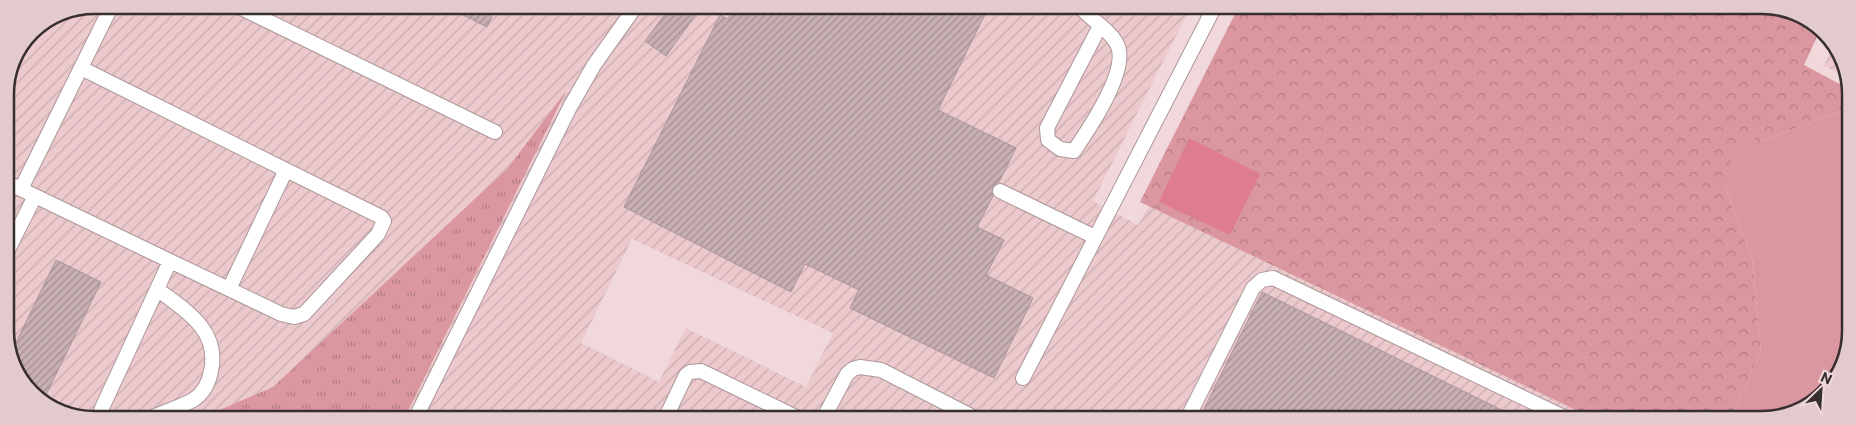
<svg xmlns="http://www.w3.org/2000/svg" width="1856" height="425" font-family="Commissioner,sans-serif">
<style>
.industrial{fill:url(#industrial-furrows);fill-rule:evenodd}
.grass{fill:url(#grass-tufts)}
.park{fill:url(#park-crowns)}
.pitch{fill:#db97a0}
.water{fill:#dd7d8d}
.building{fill:url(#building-hatch);stroke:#ad9698}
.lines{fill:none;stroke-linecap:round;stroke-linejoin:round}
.minor-casing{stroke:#ad9698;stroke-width:16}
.minor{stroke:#fff;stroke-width:14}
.rim{fill:none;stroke:#372e2f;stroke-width:2.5}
</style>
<defs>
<pattern id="industrial-furrows" width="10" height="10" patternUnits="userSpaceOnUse" patternTransform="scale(1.25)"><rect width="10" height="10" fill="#ebc9cd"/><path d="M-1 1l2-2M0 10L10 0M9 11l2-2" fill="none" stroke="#caadb0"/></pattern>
<pattern id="grass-tufts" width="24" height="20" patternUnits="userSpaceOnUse" patternTransform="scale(1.25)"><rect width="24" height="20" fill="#db97a0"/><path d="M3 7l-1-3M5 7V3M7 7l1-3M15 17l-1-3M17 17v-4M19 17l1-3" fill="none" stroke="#b27c83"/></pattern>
<pattern id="park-crowns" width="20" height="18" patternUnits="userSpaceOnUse" patternTransform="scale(1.25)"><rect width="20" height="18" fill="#db97a0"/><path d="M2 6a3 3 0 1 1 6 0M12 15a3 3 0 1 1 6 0" fill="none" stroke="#b27c83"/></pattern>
<pattern id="building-hatch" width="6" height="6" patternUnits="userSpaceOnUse" patternTransform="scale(1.25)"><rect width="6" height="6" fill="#c7afb2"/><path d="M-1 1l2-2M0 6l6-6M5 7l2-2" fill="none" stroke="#a28f91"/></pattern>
</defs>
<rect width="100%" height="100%" fill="#f1d8db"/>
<path class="industrial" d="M93,5L1191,6L1093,201L1138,225L1154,198L1620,420L76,418L31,394L7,349L5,88L31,31L60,12ZM632,239L833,333L806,387L686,328L659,382L581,343Z
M1833,46L1849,76V78L1824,66Z"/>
<path class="grass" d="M566,91L404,419L201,418L273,387L507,169Z"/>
<path class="park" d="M1239,6L1780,7L1821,28L1804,65L1849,89V108L1760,142L1725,186L1752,258L1761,350L1730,420H1597L1140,202Z"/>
<path class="pitch" d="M1849,108V349L1821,398L1768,420H1730L1761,350L1752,258L1725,186L1736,142L1748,133L1760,142Z"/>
<path class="water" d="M1189,138L1260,174L1230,235L1159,202Z"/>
<path class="building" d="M443,5H497L487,27Z
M671,6H688L697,13L666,56L645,41Z
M735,6H989L938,110L1016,148L999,182L992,187L993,196L977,227L1004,240L986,275L1033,298L994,378L850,308L859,290L805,264L791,292L624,207L720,15L728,19Z
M56,260L101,282L43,401L31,394L10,355Z
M1262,292L1522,420L1226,419L1204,409Z"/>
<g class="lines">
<defs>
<path id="minor" d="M235,5L495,132
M1079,6C1090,19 1109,29 1117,44C1130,69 1089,129 1074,151L1060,149L1048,140L1047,128L1100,26
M81,68L286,170L229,289
M6,182L170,261L102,408L99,418
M21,189L112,5
M1000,191L1095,237
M6,254L35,196
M170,261L281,314L294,317L304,314L378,234L384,221L381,217L286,170
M1023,378L1215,6
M150,418C164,412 180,407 193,400C204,393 209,382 211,371C220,330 185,310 157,289
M415,419L570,107L594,65L636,6
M665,419L686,375L690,372L701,371L800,419
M823,419L847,374L853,369L860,367L881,370L977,419
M1187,419L1253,288L1262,280L1273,278L1570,420"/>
</defs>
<use href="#minor" class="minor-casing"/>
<use href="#minor" class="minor"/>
</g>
<path d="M0 0H1856V425H0ZM94 14H1762A80 80 0 0 1 1842 94V331A80 80 0 0 1 1762 411H94A80 80 0 0 1 14 331V94A80 80 0 0 1 94 14Z" fill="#e2cacd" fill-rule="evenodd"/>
<path class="rim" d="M94 14H1762A80 80 0 0 1 1842 94V331A80 80 0 0 1 1762 411H94A80 80 0 0 1 14 331V94A80 80 0 0 1 94 14Z"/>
<g transform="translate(1821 390) rotate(25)" stroke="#f1d8db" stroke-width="4" paint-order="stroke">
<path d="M0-4L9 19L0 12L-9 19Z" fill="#372e2f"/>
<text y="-8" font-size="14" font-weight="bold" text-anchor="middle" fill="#372e2f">N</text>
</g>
</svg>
